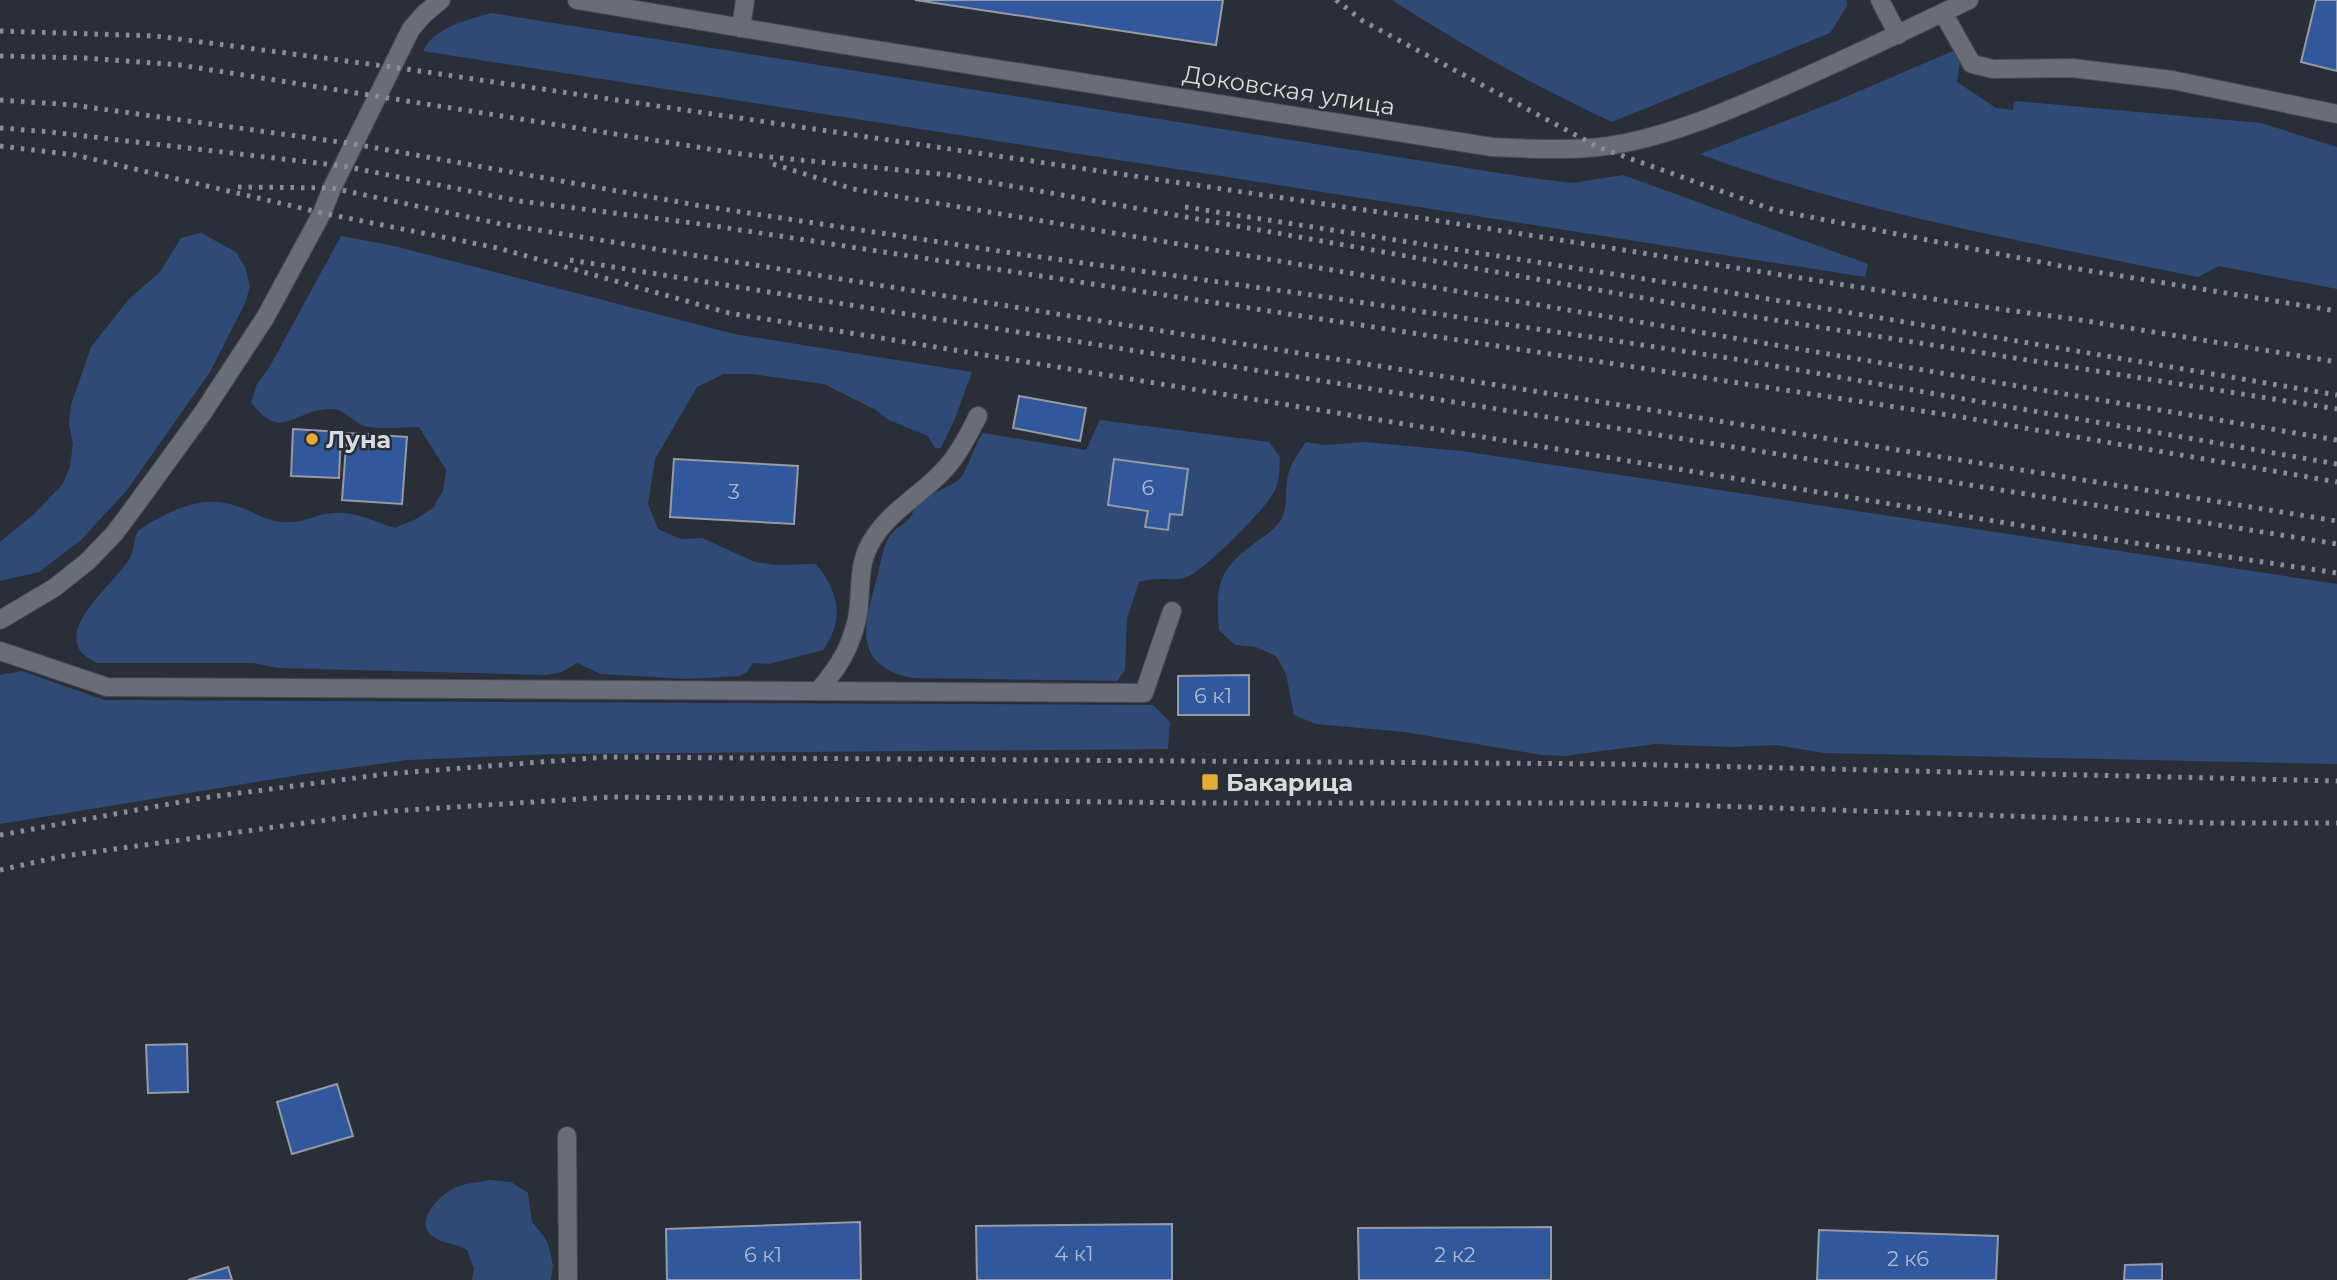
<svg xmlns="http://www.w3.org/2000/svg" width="2337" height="1280" font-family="Montserrat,sans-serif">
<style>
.green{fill:#304a78}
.building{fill:#31579d;stroke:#959aa4;stroke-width:2}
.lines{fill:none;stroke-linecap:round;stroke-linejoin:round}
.service-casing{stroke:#464a50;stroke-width:20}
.tertiary-casing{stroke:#464a50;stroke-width:20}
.service{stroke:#686d76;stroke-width:18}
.tertiary{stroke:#686d76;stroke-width:18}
.rail{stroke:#8a8e94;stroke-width:5;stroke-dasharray:3.5 7;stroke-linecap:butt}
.poi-dot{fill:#e5ad36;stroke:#2a2f37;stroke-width:2.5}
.labels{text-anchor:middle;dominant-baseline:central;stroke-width:5;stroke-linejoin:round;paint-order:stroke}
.number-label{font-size:21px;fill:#aebacf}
.street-label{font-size:24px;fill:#d8dbe0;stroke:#2a2f37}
.poi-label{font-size:24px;font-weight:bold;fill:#d8dbe0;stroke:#2a2f37;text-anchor:start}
</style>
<rect width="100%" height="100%" fill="#2a2f37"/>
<path class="green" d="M1392,0H1846L1847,6L1830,33L1612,122C1535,86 1463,46 1392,0Z
M491,13L1524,177L1572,183L1623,175L1868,264L1865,277L423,51C434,27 468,20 491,13Z
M1953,51L1960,63L1957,82L1996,108L2013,110L2014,101L2261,123L2337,147V289L2219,266L2198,277C2030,242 1861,214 1700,154L1834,102Z
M201,233L236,252L246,269L250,287L245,303L210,372L127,490L81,540L39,572L0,581V542L33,515L62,485L70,467L73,444L69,425L71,405L91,347L129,299L160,272L181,238Z
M341,236L394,246L734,334L972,372L956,416L941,448H935L928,436L889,420L876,410L824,384L752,374H724L697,387L655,459L648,504L658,529L681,539L702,538L755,562L776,565L816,564C839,592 845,620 823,650L769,664L753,663L747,672L739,676L687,679L601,674L577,663L562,672L546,675L278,668L254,663H97C40,637 117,584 131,556C135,548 133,538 139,530C167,512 200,494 234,505C253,511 270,524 291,522C304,522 318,514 333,513C353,511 376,522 395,528L416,519L433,508L443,491L446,470L419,427C403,427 379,430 365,426C353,423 345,409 332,409C295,408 281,444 251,402L257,384L269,368Z
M1100,420L1269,442L1280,457C1279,469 1280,482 1273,494C1262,512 1206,569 1187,577C1175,582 1156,576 1139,582L1127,618L1125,670L1117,681L913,678C851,666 864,624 877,578C881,563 882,550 889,537C894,529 903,525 909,519C913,515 913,509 917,505C927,493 954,487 962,476C970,463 974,446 983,433L1086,450Z
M1306,442L1324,445L1364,442L1462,451L2337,584V764L1824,753L1777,745L1730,747L1655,744L1564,756L1542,755L1405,732L1316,724L1294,715L1286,674L1276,656L1256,647L1235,645L1219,630C1215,582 1219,569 1259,540C1268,533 1277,528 1282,518C1288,505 1285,488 1288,475C1291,463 1299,452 1306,442Z
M22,671L104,700L1153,705L1170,722L1168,749L554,754L408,760L305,774L0,824V675Z
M489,1180L511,1182L528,1193L532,1222L545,1238L549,1247L553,1266L551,1280H472L474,1269L467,1250C456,1243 441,1244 431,1235C414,1220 441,1194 456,1187C465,1183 478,1183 489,1180Z"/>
<path class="building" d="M915,0H1223L1216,45Z
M2316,0H2337V71L2301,62Z
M1019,396L1086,408L1080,441L1013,428Z
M293,429L341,432L339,478L291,476Z
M347,433L407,437L402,504L342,500Z
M674,459L798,466L794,524L670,517Z
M1114,459L1188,469L1182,515L1170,514L1168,530L1145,527L1148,511L1108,505Z
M1249,675V715H1178V676Z
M187,1044L188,1092L148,1093L146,1045Z
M337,1084L353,1136L292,1154L277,1102Z
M860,1222L861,1280H667L666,1229Z
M1172,1224V1280H977L976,1226Z
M1551,1227V1280H1359L1358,1228Z
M1819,1230L1998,1236L1996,1280H1817Z
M2162,1264V1280H2124L2125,1265Z
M228,1267L232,1280H188Z"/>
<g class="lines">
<defs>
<path id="service" d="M1880,0L1898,35
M1943,13L1972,64L1993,69L2072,68L2172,80L2337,114
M741,28L745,0
M0,651L107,687L1144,693L1172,611
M820,689C839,666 850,649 857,619C862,595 857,569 869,546C884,516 913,500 936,478C956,460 966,439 978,416
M567,1136L568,1280"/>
<path id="tertiary" d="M577,0L826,42L1492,147C1536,149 1580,152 1625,143C1679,132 1730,110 1780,88C1844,60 1907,30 1969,0
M0,620L54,588L88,561L114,534L135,506L202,414L265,318L322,213L332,188L411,29L424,14L441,0"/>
</defs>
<use href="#service" class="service-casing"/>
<use href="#tertiary" class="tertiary-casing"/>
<use href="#service" class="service"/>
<use href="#tertiary" class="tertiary"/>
<path class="rail" d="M1336,0L1363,21L1598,147L1774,210L2066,267L2337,311
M0,31L156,36L392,67L1440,221L1984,307L2074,319L2337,362
M0,56L85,58L180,65L741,154L949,175L1711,310L2337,409
M0,100L73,105L354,144L696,205L1012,253L1319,296L1735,359L2337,464
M0,128L50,132L343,166L519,201L701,224L1961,417L2337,482
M0,146L75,155L322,213L498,248L729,313L2067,533L2337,573
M773,164L853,189L2337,440
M238,187L332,188L501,224L2337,521
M1185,207L1715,290L2337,395
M570,260L2337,544
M0,835L202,798L386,774L606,757L1617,764L2337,781
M0,870L64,856L392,811L612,797L1210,803H1629L2213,823H2337"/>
</g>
<g class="poi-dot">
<circle cx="312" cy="439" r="7"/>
<rect x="1201" y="773" width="18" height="18" rx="3.5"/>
</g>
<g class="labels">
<g class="number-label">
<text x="1148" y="487">6</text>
<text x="734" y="491">3</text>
<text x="1213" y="695">6 к1</text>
<text x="1074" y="1253">4 к1</text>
<text x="763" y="1254">6 к1</text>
<text x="1455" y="1254">2 к2</text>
<text x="1908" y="1258">2 к6</text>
</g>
<g class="street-label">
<text transform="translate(1289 90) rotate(9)">Доковская улица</text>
</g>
<g class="poi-label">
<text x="326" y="439">Луна</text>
<text x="1226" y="782">Бакарица</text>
</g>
</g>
</svg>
